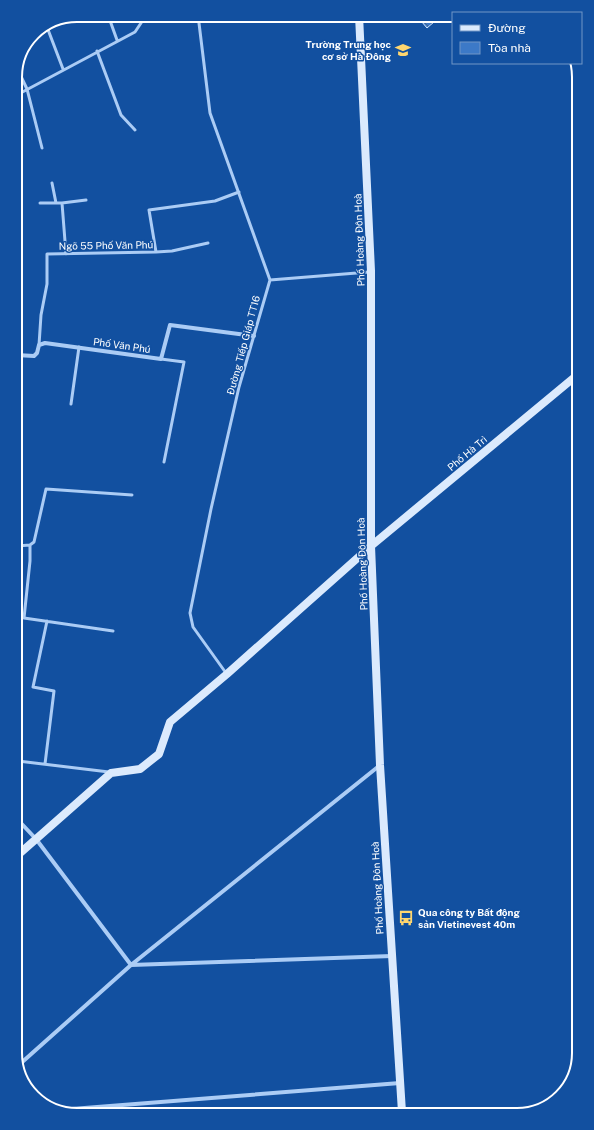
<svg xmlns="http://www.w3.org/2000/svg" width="594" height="1130" font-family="'Public Sans',sans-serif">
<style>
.building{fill:url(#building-back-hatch);stroke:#d4e7fe}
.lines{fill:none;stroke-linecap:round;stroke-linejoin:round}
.lane{stroke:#abccf5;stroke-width:3}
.street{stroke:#abccf5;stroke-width:4}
.secondary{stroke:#dbeafd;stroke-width:8}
.labels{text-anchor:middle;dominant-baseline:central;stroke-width:3;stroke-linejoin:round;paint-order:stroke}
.poi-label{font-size:10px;font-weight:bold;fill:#fff;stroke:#1250a0;text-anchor:end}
.street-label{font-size:10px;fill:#fff;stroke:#1250a0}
.rim{fill:none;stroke:#fff;stroke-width:2}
</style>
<defs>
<pattern id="building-back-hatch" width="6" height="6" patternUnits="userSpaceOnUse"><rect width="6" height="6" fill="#3c79c7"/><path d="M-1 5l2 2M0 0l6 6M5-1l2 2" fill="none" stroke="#436590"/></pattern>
</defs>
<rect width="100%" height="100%" fill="#1250a0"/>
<path class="building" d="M416,15H442L427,28Z"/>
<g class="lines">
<path class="lane" d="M108,15L117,40
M198,15L210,113L270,280L239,387L211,509L190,613L193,627L226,673
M47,27L63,69
M97,51L121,115L135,130
M17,68L27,89L42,148
M15,96L135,32L141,23
M52,183L56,203
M40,203H62L66,254
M62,203L86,200
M156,252L149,210L215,201L239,192
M270,280L369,272
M39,345L41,315L47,284V254L156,252L172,251L208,243
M161,359L184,362L164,462
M71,404L79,347
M30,545V561L24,618L113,631
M30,545L34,542L46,489L132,495
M17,546L30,545
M18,761L109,772
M45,764L54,691L33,687L47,621"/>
<path class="street" d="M16,355L34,356L37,353L39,345L45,343L161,359L170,325L254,336
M19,821L36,839L131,965L392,956
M20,1064L131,965L379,766
M59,1110L400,1083"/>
<path class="secondary" d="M359,15L371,271V546L380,765L402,1112
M19,854L111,773L140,769L159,754L170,722L227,674L371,546L576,376"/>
</g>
<defs>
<symbol id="school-bare" viewBox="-9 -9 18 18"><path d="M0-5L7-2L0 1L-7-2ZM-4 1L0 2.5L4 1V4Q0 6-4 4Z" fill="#ffd66f" stroke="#1250a0" stroke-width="2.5" paint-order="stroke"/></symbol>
<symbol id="bus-bare" viewBox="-9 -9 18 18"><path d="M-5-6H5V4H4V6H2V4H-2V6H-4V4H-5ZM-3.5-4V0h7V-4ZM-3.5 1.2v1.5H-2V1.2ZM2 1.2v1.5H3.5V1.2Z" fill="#ffd66f" stroke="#1250a0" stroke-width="2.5" paint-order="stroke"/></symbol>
</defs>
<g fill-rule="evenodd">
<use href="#school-bare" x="392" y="39" width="22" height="22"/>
<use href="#bus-bare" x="395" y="907" width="22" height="22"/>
</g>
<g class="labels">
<g class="poi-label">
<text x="391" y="44">Trường Trung học<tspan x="391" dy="12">cơ sở Hà Đông</tspan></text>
<text x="418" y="912" text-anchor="start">Qua công ty Bất động<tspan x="418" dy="12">sản Vietinevest 40m</tspan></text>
</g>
<g class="street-label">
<text transform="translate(359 240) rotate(-92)">Phố Hoàng Đôn Hoà</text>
<text transform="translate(106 245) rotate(-1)">Ngõ 55 Phố Văn Phú</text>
<text transform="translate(122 345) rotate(8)">Phố Văn Phú</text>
<text transform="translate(243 345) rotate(-75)">Đường Tiếp Giáp TT16</text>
<text transform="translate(467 453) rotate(-40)">Phố Hà Trì</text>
<text transform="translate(362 564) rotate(-92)">Phố Hoàng Đôn Hoà</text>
<text transform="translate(377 888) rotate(-93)">Phố Hoàng Đôn Hoà</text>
</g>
</g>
<path d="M0 0H594V1130H0ZM77 22H517A55 55 0 0 1 572 77V1053A55 55 0 0 1 517 1108H77A55 55 0 0 1 22 1053V77A55 55 0 0 1 77 22Z" fill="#1250a0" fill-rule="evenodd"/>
<path class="rim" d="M77 22H517A55 55 0 0 1 572 77V1053A55 55 0 0 1 517 1108H77A55 55 0 0 1 22 1053V77A55 55 0 0 1 77 22Z"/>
<rect x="452" y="12" width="130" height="52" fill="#1250a0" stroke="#7196c6"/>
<rect x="460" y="25" width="20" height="6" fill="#dbeafd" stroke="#7196c6"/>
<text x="488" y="32" font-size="12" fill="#ffffff">Đường</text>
<rect x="460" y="42" width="20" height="12" fill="#3c79c7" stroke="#7196c6"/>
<text x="488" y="52" font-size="12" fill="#ffffff">Tòa nhà</text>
</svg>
